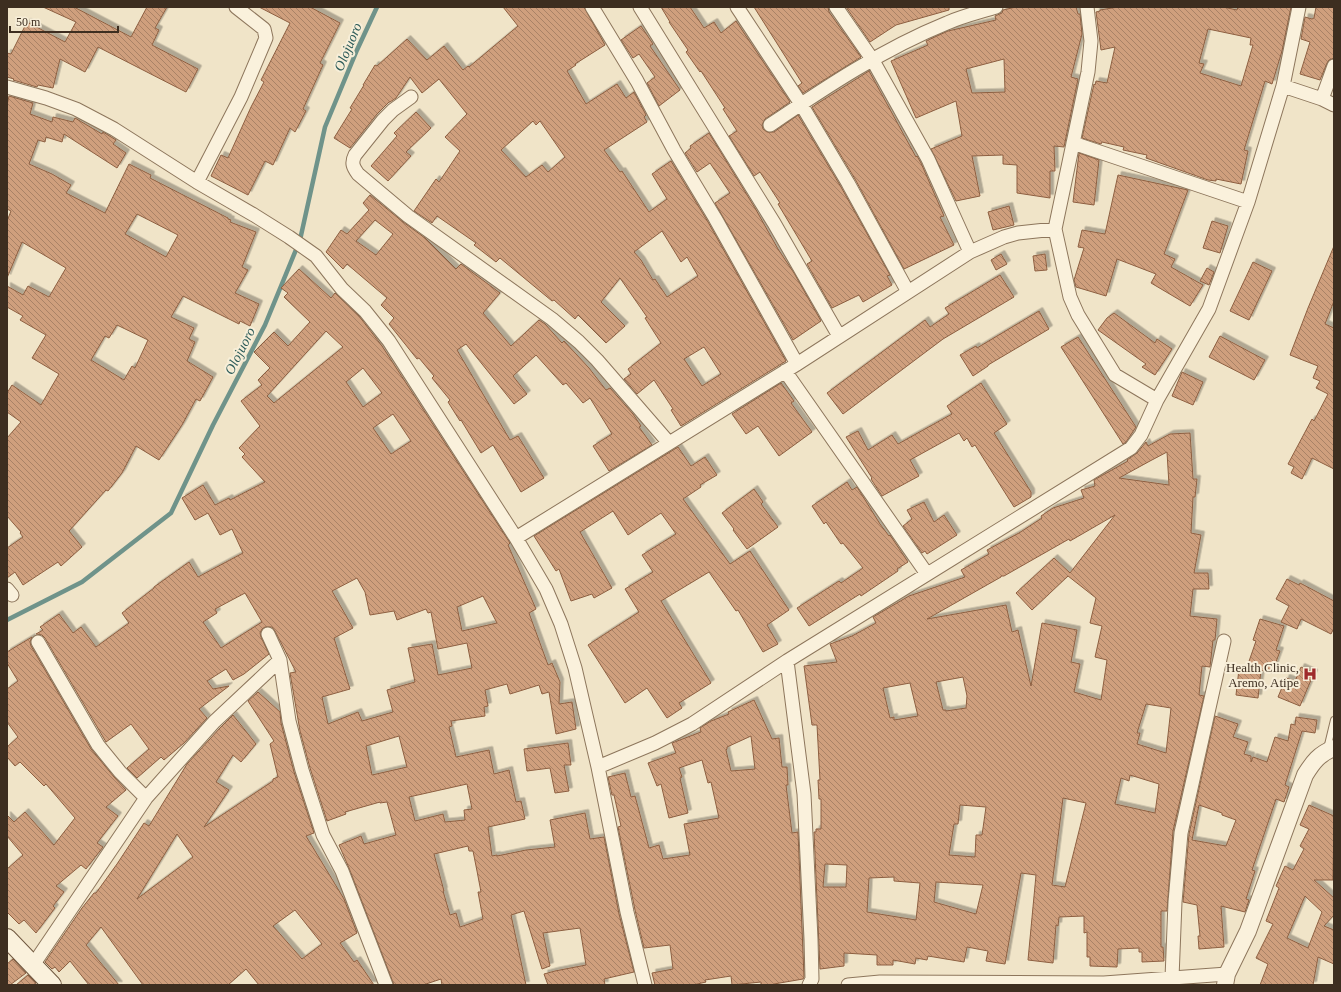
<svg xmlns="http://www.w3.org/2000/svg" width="1341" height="992" font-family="'Times New Roman',serif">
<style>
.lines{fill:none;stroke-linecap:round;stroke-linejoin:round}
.stream{stroke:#6f938a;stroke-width:4.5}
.building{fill:url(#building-back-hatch);stroke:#8d5f41;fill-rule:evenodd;filter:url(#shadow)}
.service-casing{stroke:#8d765c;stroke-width:8}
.minor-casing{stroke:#8d765c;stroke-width:15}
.tertiary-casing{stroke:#8d765c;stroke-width:18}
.secondary-casing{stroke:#6f573f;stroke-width:20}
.service{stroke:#faf1dc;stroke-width:6}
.minor{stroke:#faf1dc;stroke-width:13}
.tertiary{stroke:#faf1dc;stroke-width:16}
.secondary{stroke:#faf1dc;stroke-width:18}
.labels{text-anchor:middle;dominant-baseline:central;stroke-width:4;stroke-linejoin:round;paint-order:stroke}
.poi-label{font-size:13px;fill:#3d2e20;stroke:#f7eed8;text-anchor:end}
.water-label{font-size:14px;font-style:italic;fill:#2f5d5a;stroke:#f7eed8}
</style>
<defs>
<pattern id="building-back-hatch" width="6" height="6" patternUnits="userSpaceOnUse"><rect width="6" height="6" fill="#cf9f7d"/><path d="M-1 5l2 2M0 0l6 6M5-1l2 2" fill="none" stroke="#a98266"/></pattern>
<filter id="shadow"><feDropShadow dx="3.5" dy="-3.5" stdDeviation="0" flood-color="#0004"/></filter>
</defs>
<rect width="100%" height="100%" fill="#f0e4c8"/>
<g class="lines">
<path class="stream" d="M7,620L82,582L171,513L213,425L265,325L300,240L325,127L357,50L377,7"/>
</g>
<path class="building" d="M43,7H74L131,37L147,7H167L155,28L159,30L152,45L198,69L186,92L98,47L85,72L60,59L53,88L38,85L37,87L13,80L14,79L7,77V53L11,54L27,22L65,42L76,22Z
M259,7H310L340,23L320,63L323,65L303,109L306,111L295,132L290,128L273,165L265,161L248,195L211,176L221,155L228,158L251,107L264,82L261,80L290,23Z
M503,7H584L605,45L575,64L576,65L567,71L586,104L617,84L626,98L634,92L646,115L644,117L647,122L604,150L620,172L622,171L649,212L667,199L652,174L671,161L708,222L786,361L681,426L671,410L673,409L654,380L637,394L624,379L631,374L628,369L661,343L645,318L647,317L620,278L601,302L625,326L606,343L578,315L575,319L554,300L552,301L500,258L496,262L474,245L476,243L437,216L432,223L414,211L436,179L439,182L460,151L445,137L467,114L439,79L422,93L410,77L396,98L390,102H389L377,114L350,148L334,138L352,109L350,108L364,85H363L375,65L377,66L407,39L427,60L444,46L463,70L468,66L469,67L518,26ZM533,121L536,125L540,121L565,157L548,172L542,165L526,177L501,150ZM662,231L681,262L687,257L698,276L667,297L655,279L653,280L641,260L634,252ZM704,347L721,374L702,386L684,359Z
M661,7H690L704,28L714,22L721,33L736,21L790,102L765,119L762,125L763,129L767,132H774L798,115L841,187L890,275L887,276L892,285L863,302L859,295L832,308L807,264L812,261L778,204L780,203L760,172L754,176L729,136L737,131L723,109L725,108L701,71L700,72L686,52L688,50L669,22H670Z
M754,7H828L829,12L861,57L803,93L798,86L802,83Z
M846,7H949V10L896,25L870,42Z
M1016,7H1076L1078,14H1080L1082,34L1071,77L1078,79L1064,147L1054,146L1055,171H1050V198L1017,193V165L1003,164V155L972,156L980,196L956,201L931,149L962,136L956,101L916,118L891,61L928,45L926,41L948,31L996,20L995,16L1002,13L1003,10ZM1004,59L1005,92L972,93L966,69Z
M1118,7H1223L1237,10L1238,7H1291L1282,51L1272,84L1265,81L1244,150L1248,151L1241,184L1216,179V181L1208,180L1146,158L1147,155L1123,150L1124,147L1102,142L1101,144L1082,138L1094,84L1095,85L1096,81L1107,83L1115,47L1101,50L1096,12L1100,11V10ZM1208,29L1251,38L1250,45H1253L1241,86L1200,73L1204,64L1199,63Z
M1316,7H1334V58L1329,60L1327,63L1320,80L1300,74L1310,42L1301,39L1305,17L1312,19L1314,18Z
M641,26L653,44L650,46L680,90L659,106L647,83L655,77L639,54L633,58L621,40Z
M869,71L916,157L917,156L921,163L944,216L940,217L954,245L904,269L855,179L812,107Z
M9,96L33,103L30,114L52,122L53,117L73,122L75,118L102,134L103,132L116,140L113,144L126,153L117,168L64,134L62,142L46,137L45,142L38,140L29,164L52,174L71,185L66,193L105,213L129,164L151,175L150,178L228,218V219L231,220L230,222L256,232L242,267L248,270L235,293L259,304L250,326L240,321L239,324L183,296L171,317L194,328L189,339L195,342L187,361L213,377L200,401L196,399L182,425L159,460L136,446L122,473L108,491L106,490L69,531L82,547L61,566L58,562L23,585L15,572L7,578V548L23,537L20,533L21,532L7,516V438L21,422L7,412V393L12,385L41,405L59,374L32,358L46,335L20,320L23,316L7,307V286L23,295L28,286L49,297L66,268L22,242L7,278V221L11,211L7,209V105ZM137,214L178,235L166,257L125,234ZM117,325L148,340L135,368L132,366L124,380L91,360L105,336L109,338Z
M416,112L431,128L406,152L411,156L388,181L371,166L397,136L394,133Z
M709,133L755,208L778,249L794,273L821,321L793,340L715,203L730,193L710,163L697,172L685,153L691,148L690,146Z
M1079,153L1099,160L1094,205L1073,202Z
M1118,175L1188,190L1164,254L1175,259L1171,267L1203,285L1190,306L1151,283L1156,274L1117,259L1106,296L1076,287L1074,280L1084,248L1078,247L1082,230L1105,234Z
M370,195L403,222L425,238L456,269L461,264L500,293L483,313L511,346L539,320L545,324L562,343L564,341L589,368L606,390L610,388L633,414L641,426L639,427L652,445L609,471L593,446L612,434L590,398L583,403L566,383L563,385L536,355L513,376L527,394L514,404L466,344L457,350L510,440L518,436L544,478L521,492L493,445L481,453L461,420L460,421L448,402L450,400L432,378L434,376L419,358L417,359L389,324L394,318L381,305L387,298L347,264L343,269L326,252L341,230L347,234L369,210L363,203ZM375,220L393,234L376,255L356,241Z
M1009,206L1014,225L993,230L988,212Z
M1212,221L1228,226L1220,253L1203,248Z
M1334,246V301L1325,324L1334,328V469L1312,458L1302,479L1291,473L1294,467L1288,464L1312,419L1314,421L1328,394L1316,388L1320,381L1313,378L1318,366L1290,355L1308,308Z
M1001,254L1007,264L996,270L991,260Z
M1045,254L1047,270L1035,271L1033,256Z
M1253,262L1272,271L1249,320L1230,311Z
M1207,268L1214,272L1209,285L1200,281Z
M299,269L331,298L335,293L336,294L359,316L382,346L510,543L508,545L536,609L529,613L548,665L552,663L560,682L559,704L572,702L576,729L556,734L549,692L542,694L539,685L510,694L507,684L485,690L488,706L484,707L485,716L451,721L452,726L449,727L456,757L489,750L494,774L509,770L516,802L521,801L525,819L488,827L492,856L497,855V856L526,850L555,847L550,820L585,813L590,839L604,837L619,914L634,972L604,979L605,985H548L544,974L555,971L586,965L580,928L543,933L550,966L542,969L524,911L511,915L526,985H442L441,979L423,985H394L349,868L339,845L361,836L364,844L396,835L387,802L380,803V802L345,812L346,814L327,821L310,768L300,731L290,673L296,672L275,631L272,627H265L262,629L260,633L261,637L269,654L244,674L233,680L226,669L207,681L213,689L229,686L199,709L207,718L184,743L164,760L161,757L137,778L127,768L149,749L131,724L106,742L45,638L42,635L36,634L43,630L40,627L59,614L73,633L81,627L96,647L129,623L122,613L154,588V587L189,562L198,577L243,553L232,529L220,535L208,513L195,520L182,498L203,485L215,505L229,498L230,500L265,482L242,457L245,454L239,448L260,426L241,401L262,385L258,380L270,368L254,352L274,332L288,346L310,322L284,297L288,293L281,288ZM326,331L343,347L274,403L267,396ZM363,368L382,393L363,407L346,382ZM393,414L411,441L391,454L373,428ZM357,578L365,592L370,615L394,611L397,620L426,609L428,613L431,612L438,649L467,643L472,668L438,675L432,644L408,648L415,682L387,690L393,712L362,721L358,712L328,724L322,697L350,689L334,638L353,628L332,591ZM245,593L262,622L221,648L203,622L217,613L215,609ZM483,596L497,623L462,631L457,607ZM399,736L407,767L372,775L366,746ZM467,784L472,809L464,810L465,820L445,822L443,814L415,821L409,797ZM468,846L469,851H473L477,871L481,892H478L483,919L460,927L456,913L450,915L443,891H444L434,854Z
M1000,275L1014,297L943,339L843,414L827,393L925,320L930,327L949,314L945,308Z
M1039,311L1049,329L988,365V366L973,376L960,355L976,346L977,348Z
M1114,313L1155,343L1157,339L1172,349L1155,375L1142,367L1146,364L1098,330L1107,318Z
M1220,336L1265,360L1254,380L1209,357Z
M1078,337L1136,427L1126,442L1123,444L1061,347Z
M1182,372L1203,382L1193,405L1172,396Z
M781,383L794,401L791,403L812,432L779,456L758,426L746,434L732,414Z
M981,383L1007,424L994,433L1031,492V497L1014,507L975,445L972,447L967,438L964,441L959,433L910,460L919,476L882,496L871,479L872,478L846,437L858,431L868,450L892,435L898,444L952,414L947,406Z
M1190,433L1193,479H1197L1195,497H1193L1191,533L1201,535L1194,573H1208L1209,589H1193L1190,616L1217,619L1215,640H1213L1210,667L1202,666L1199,695L1204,696L1173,831L1167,911H1161V947H1163L1164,961L1142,962V952H1139V948L1118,949L1117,967L1090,966V957H1087V932L1084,933V916L1059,917L1058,926L1056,925L1053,963L1028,960L1036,875L1021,873L1005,964L986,961L988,951L967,947L964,962L928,956L927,960L916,958L915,964L893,960V965H877V955L844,953V966L820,969L814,832H816V829H821V799H819L818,780H820L817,725H812L804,666L837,662L830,644L852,636L876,623L873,617L909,596L965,577L961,570L989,554L987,550L1019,533L1042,518L1041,516L1053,508L1084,498L1081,490L1095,486L1094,480L1128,461L1127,460L1137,453L1146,442L1148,446L1170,434ZM1167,452L1169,485L1119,478L1150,461ZM1115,515L1070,573L1054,558L1016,593L1032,610L1068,576L1096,598L1090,623L1102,626L1095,657L1107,660L1101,700L1074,692L1080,664L1071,662L1077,630L1042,623L1031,686L1018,630L1012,632L1006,605L927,619L1001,577V576H1004L1069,539L1070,541ZM963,677L967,696L966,708L946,711V710H943L936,682ZM910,683L918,716L894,720V717L890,718L883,688ZM1146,704L1171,708L1166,753L1137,744L1140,733H1137ZM1130,775L1159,784L1155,813L1115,804L1121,778L1129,781ZM1063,798L1086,803L1065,887L1052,885ZM960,805L986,807L982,835H976L975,857L949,855L954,824H958ZM825,864L847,865L846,887H823ZM894,877V881L920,883L916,920L867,912L869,878ZM936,882L983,885L976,914L934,902Z
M678,447L691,466L705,457L717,475L700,485L701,487L683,499L730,564L750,551L789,610L767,625L778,644L763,652L738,610L736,611L709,572L661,601L711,683L679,703L682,708L667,718L647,688L625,703L588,645L639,612L625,589L653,572L642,555L676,534L661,513L628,535L613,511L580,532L612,588L594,598L592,594L571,601L559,569L556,571L534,536Z
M847,482L852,490L857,487L880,524L889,536L890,535L908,562L897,569L898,571L861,596L860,594L809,626L797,608L839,581L841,583L863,568L843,543L841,544L826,522L824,524L812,506Z
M754,489L763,502L761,504L778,527L747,549L733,530L734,529L722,513Z
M924,502L934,522L944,515L957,535L927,554L925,551L922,553L903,526L912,519L907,510Z
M1287,579L1299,585L1300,583L1334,601V628L1331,634L1301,619L1297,629L1281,622L1289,606L1276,599Z
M1260,619L1284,626L1276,650L1280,651L1272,673L1261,670L1258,698L1236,695L1239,669L1246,670L1256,641L1253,640Z
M32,637L30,642L31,646L91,749L114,777L126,790L106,807L118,816L97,843L103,847L86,869L81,865L56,886L64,892L53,906L55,908L36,933L24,920L19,924L7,912V869L23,855L7,836V815L14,822L25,812L54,845L75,818L46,784L44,786L20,762L15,766L7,757V747L18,737L7,722V689L18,681L7,663V652Z
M1301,667L1314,673L1300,706L1278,697L1286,678L1295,681Z
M258,692L280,712L281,723L294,772L314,833L306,836L344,899L357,933L340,943L354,962L357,960L374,985H259L246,969L228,985H143L101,927L86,945L119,985H89L70,961L59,972L55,967L52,969L45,962L82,908L94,893H96L117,864L144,823L149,826L187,764L220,728L233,715L256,744L241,762L233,755L216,782L229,790L204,827L273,781V779L278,777L270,744L274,741L248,701ZM177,834L193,857L137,899ZM295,910L322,944L302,959L273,926Z
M754,700L772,739L779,738L782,767H787L788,785H786L792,833L798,832L804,977L803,979L774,984V985H761V982L732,985L731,976L705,980L706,982L693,985H655L652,973L673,969L670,945L644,948L635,910L618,827L621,826L614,795H612L608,777L625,773L631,797L635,796L649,848L659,845L663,859L690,855L684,824L719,818L711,782L708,783L702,760L679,768L682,777L680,778L688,813L669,818L661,784L657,786L648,763L676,753L672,743L701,732L700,728L711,721L729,714L728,712ZM751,736L755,769L731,771L726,750L727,749V747Z
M1215,716L1238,724L1233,737L1248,742L1244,754L1251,756V762L1253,757L1267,762L1275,737L1288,741L1291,724L1295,725L1296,717L1317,720L1315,733L1302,731L1285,785L1289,787L1284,802L1276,799L1252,870L1255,871L1246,899L1249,900L1245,912L1221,906L1224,947L1199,949L1198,936H1200L1197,905L1183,902L1189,834ZM1199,805L1222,813V815L1236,820L1226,846L1192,840Z
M568,743L571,765H564L569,791L555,793L550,768L527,771L524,749Z
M1309,805L1334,816L1333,880H1314L1334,898V915L1324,926L1334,930V964L1318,957L1313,985H1260L1268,964L1256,958L1273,924L1266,921L1279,888L1276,886L1285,866L1293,870L1304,849L1300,846L1309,829L1300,825ZM1305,896L1322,912L1308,948L1287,938Z
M13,959L26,973L10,985H7V964Z
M28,975L36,983L33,985H16Z"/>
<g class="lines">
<defs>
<path id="service" d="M1327,749L1334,720"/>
<path id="minor" d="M592,7L637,81L674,150L715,218L797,364
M640,7L774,223L839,336
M737,7L801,104L848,183L908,292
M836,7L872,59L928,159L970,252
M1087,7L1091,41L1088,72L1055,229L1070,297L1078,315L1115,375L1157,400
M1283,86L1322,99L1334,66
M7,87L46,98L76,109L114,129L197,182L254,215L289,237L316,256L342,289L365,311L389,341L516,538L546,589L561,624L575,668L598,767L627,912L645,985
M411,97L393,110L383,120L355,155C351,163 353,167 358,174L408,216L552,319L579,342L597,360L669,443
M1322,99L1334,105
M770,125C826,87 883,49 947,23C963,16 980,12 996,7
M1073,143L1248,202
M197,182L241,97L266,38L264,29L236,7
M785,371L927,574
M516,538L797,364L970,252L1004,237L1018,233L1055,229
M7,589L12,595
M268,634L280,660L289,721L302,770L323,835L342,871L386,985
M38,642L98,745L120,772L146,798
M787,661L804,794L811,939L812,979L809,985
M598,767L655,743L692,724L787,661L1131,448L1141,435L1157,400L1209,309L1248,202L1283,86L1299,7
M33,965L146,798L214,722L280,660
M1172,978L1175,902L1181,833L1224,641
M848,985L880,982L1104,983L1227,974"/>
<path id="tertiary" d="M1225,985L1227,974L1248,931L1305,775C1313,762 1319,754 1334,748"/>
<path id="secondary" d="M7,938L52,985"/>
</defs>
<use href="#service" class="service-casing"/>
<use href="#minor" class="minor-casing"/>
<use href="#tertiary" class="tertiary-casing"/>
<use href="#secondary" class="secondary-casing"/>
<use href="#service" class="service"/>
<use href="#minor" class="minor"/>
<use href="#tertiary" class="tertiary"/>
<use href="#secondary" class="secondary"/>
</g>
<defs>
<symbol id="hospital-bare" viewBox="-9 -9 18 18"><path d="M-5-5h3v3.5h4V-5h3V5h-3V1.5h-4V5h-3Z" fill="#9e2a2b" stroke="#f7eed8" stroke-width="2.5" paint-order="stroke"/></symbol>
</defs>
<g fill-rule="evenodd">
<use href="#hospital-bare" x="1300" y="664" width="20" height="20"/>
</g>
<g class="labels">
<g class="poi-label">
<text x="1299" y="667">Health Clinic,<tspan x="1299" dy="15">Aremo, Atipe</tspan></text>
</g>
<g class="water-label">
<text transform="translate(348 47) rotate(-67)">Olojuoro</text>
<text transform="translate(240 351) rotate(-63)">Olojuoro</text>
</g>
</g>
<rect width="1341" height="992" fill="none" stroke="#3d2e20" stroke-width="16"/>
<path d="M10 26v6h108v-6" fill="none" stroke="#3d2e20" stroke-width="2"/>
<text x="16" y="26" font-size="12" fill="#3d2e20" stroke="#f7eed8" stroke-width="3" paint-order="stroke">50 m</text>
</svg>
